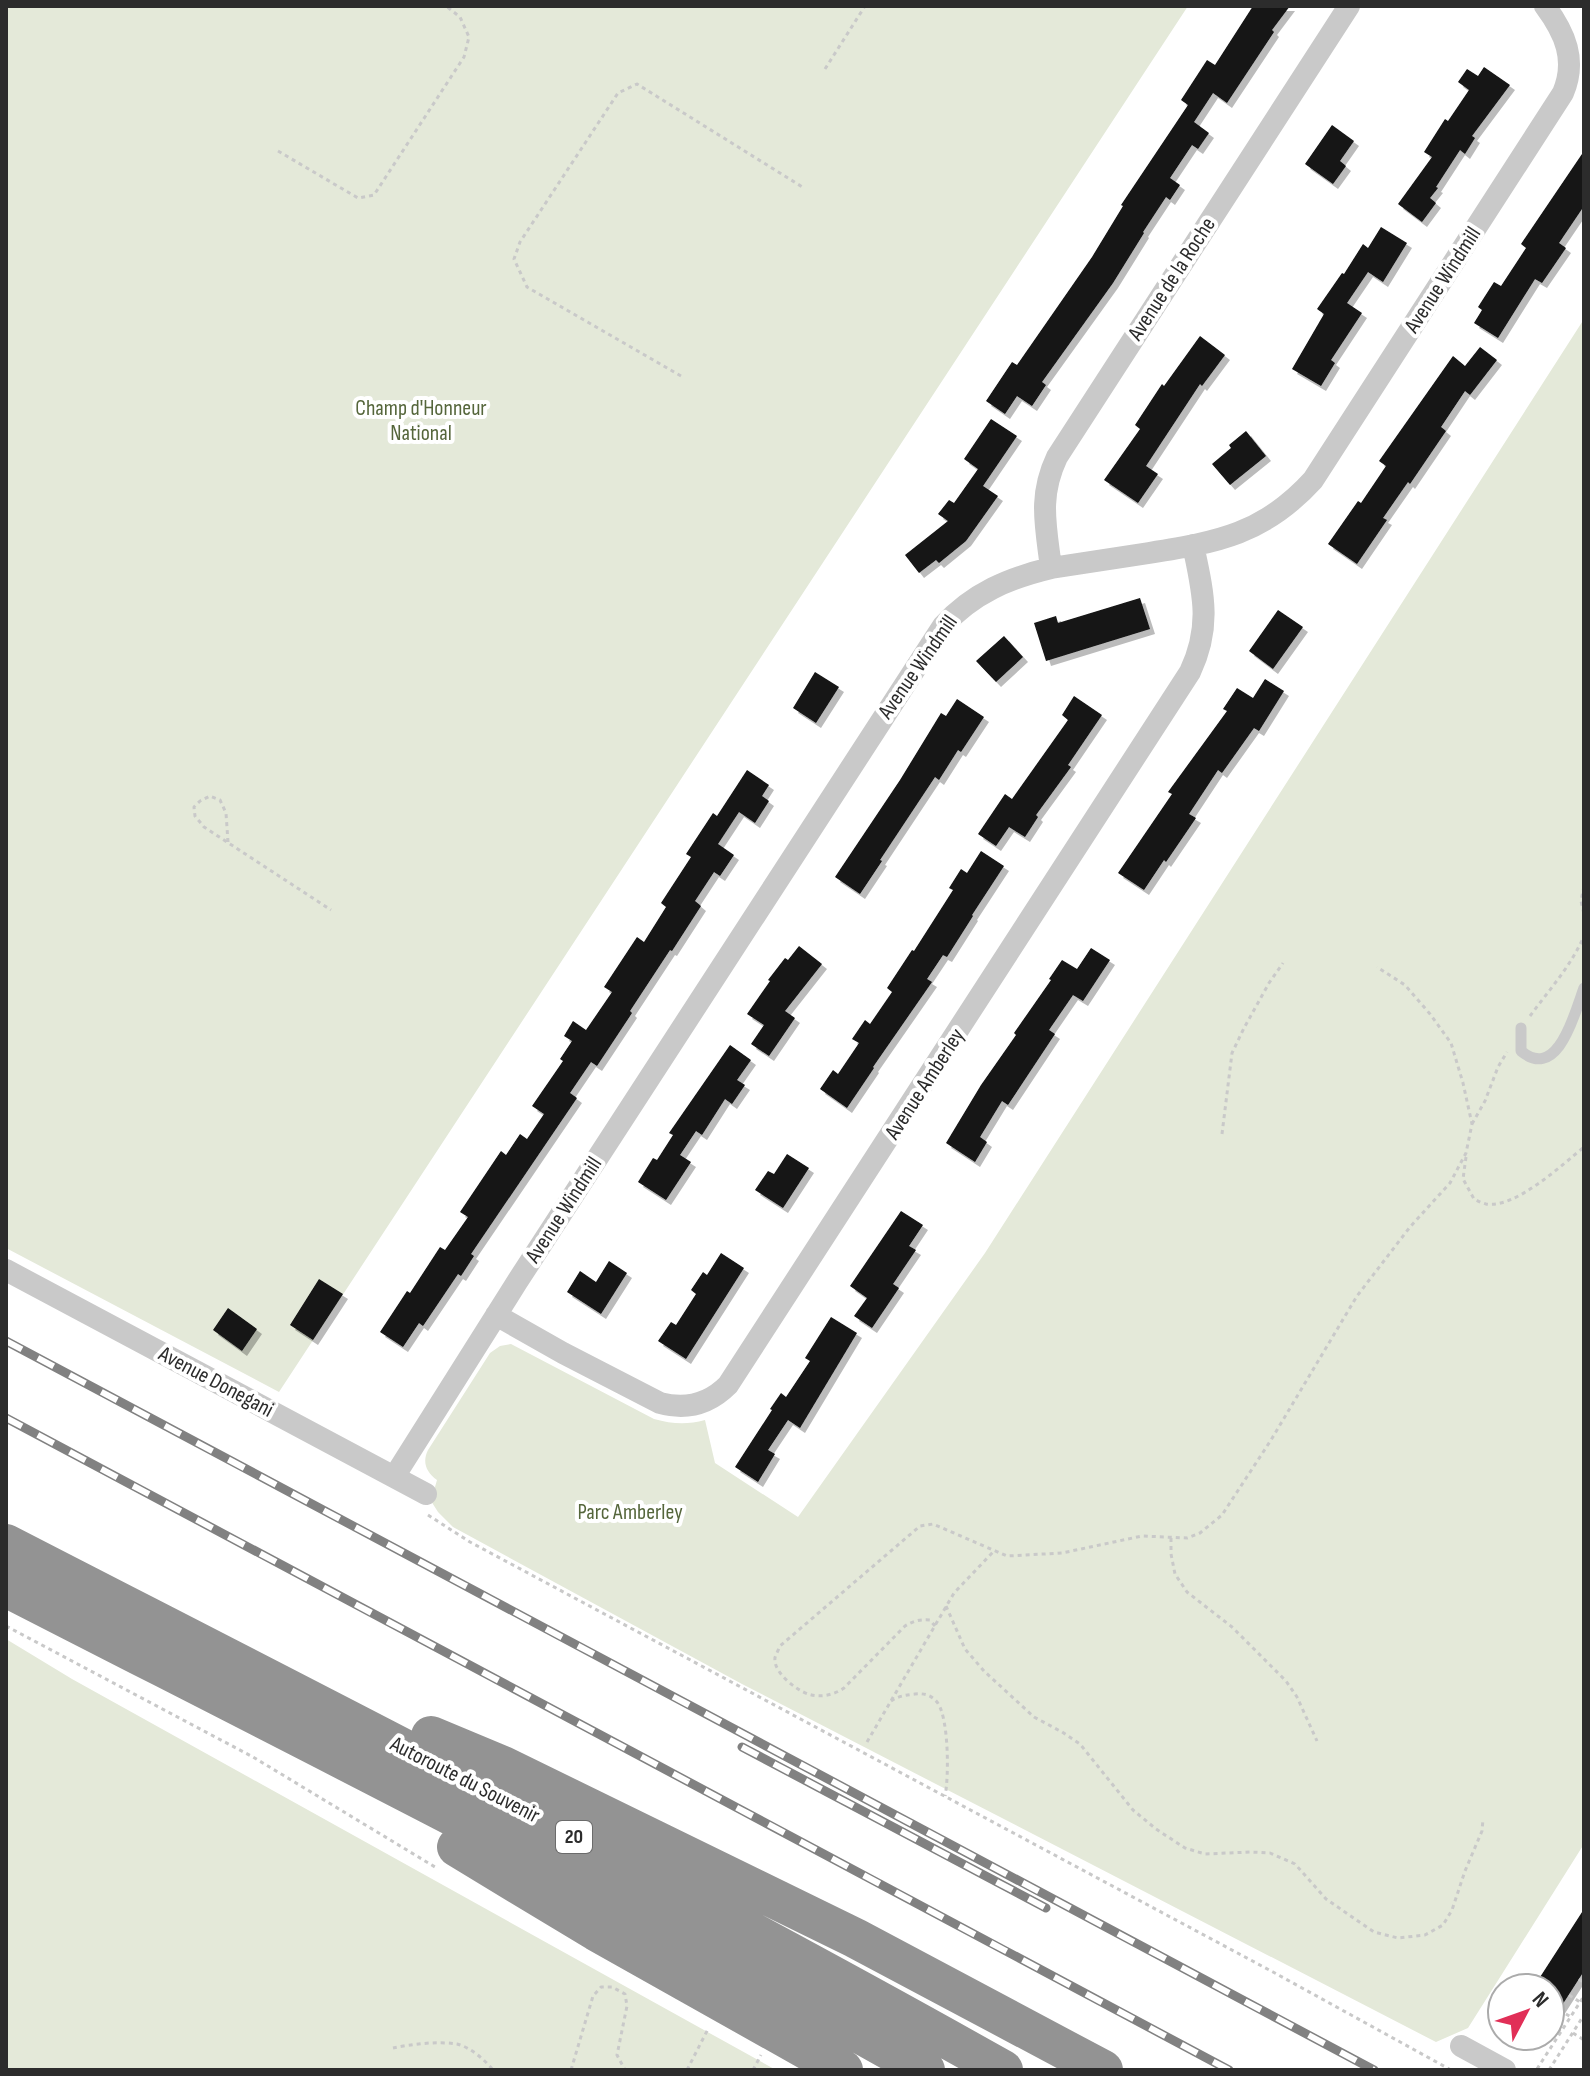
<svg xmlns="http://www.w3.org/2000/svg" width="1590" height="2076" font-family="'Sofia Sans Condensed',sans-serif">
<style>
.green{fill:#e4e9d9}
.building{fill:#131313;filter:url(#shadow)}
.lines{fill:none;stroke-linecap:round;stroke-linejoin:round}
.path{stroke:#c9c9c9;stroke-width:3;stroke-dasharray:4 4;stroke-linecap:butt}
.service{stroke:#c9c9c9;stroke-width:11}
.minor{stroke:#c9c9c9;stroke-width:22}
.motorway{stroke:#939393;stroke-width:40}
.rail-casing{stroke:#818181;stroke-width:9}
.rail{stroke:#fff;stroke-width:6;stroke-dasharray:18;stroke-linecap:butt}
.labels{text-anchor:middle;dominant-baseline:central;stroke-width:8;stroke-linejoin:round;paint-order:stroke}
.shield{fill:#fff;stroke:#6b6b6b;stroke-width:2}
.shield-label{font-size:20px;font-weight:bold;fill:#2c2c2c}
.street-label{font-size:22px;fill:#2c2c2c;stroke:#fff}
.park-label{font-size:22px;fill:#55663b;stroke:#fff}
</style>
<defs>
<filter id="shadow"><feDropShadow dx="5" dy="5" stdDeviation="0" flood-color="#0004"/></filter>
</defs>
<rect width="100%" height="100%" fill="#fff"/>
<path class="green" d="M6,6H1188L279,1392L6,1248Z
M1584,319V1844L1468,2028L1436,2042L742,1684L453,1527L438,1512L431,1501L437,1480C426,1472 422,1462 428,1450L490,1353L500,1346L511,1344L654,1419C672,1424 687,1425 705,1420L715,1463L798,1517L985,1253Z
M6,1639L72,1679L776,2070H6Z"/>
<path class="building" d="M1253,6H1290L1272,30L1274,32L1227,103L1213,93L1194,122L1209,133L1198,149L1192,145L1170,178L1180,185L1170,200L1166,197L1143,232L1144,233L1113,283L1042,382L1046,385L1032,406L1017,396L1005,414L986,401L1012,362L1017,365L1092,257L1123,206L1121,205L1188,105L1181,100L1207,60L1215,65Z
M1484,67L1510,85L1472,136L1475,138L1465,154L1460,150L1436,187L1438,188L1430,198L1436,203L1422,222L1398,204L1432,157L1424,152L1445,119L1448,121L1469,90L1458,82L1467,69L1478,76Z
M1332,125L1354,141L1340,161L1346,166L1333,184L1305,164Z
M1584,151V206L1559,243L1566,248L1542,283L1535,279L1498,338L1474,323L1482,310L1478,307L1494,282L1501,286L1526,248L1521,244Z
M1381,227L1407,243L1383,282L1368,272L1347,303L1362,313L1331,360L1335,363L1321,386L1292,369L1324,314L1317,309L1342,273L1344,274L1363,244L1368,248Z
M1200,336L1225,355L1202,386L1200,384L1146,466L1158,474L1138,503L1104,480L1140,429L1135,425L1162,384L1164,386Z
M1480,347L1497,360L1470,395L1465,391L1441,427L1446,431L1410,484L1408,482L1383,518L1387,520L1357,564L1328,544L1358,501L1361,503L1386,466L1379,461L1453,356L1465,366Z
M991,419L1017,436L983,486L998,496L966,541L939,563L936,560L919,573L905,555L948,521L938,514L949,500L954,503L978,469L964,459Z
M1246,431L1266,456L1230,485L1212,464L1231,448L1229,445Z
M1140,598L1150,629L1046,661L1034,623L1056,616L1058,623Z
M1278,610L1303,627L1273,669L1249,651Z
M1004,636L1023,657L996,682L976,661Z
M815,672L839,687L816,723L793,708Z
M1265,679L1284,691L1259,731L1254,728L1222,773L1218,770L1189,814L1196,818L1166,862L1164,860L1144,890L1118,873L1172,794L1168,792L1227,711L1223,709L1237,688L1253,698Z
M1074,696L1102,715L1068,765L1071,767L1036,815L1038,817L1025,837L1009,827L996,846L978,834L1005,794L1012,799L1046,751L1068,720L1062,715Z
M957,699L984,717L961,752L958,750L939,780L935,777L880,860L882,861L860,894L835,877L900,780L941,713L946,716Z
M747,770L769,785L762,796L769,801L755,823L739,812L718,844L734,855L720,876L714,872L695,901L701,906L672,951L670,950L630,1011L632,1013L597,1066L591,1062L570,1093L577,1098L471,1254L474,1256L461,1276L458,1274L423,1326L419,1323L403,1347L380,1332L407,1291L410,1293L440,1247L445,1250L468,1217L460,1212L501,1151L506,1155L520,1134L527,1139L544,1114L532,1106L563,1061L560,1059L572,1041L564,1036L573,1021L586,1030L612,992L604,987L637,937L644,942L666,907L661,903L691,857L686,854L713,813L717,816Z
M981,851L1004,866L972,915L973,916L947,957L943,955L927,979L932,982L873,1067L874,1068L847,1108L820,1089L833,1070L838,1074L859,1043L852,1039L865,1020L870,1024L892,992L887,988L912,950L914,951L953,890L949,888L961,869L967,873Z
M799,946L822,964L785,1011L795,1018L769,1056L751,1044L764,1025L747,1014L770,981L768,980L785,958L788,960Z
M1091,948L1110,960L1083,1001L1073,995L1049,1030L1055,1034L1008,1105L1002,1101L980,1137L987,1142L975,1162L946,1143L981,1085L1016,1035L1014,1033L1051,980L1049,979L1062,960L1077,969Z
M730,1045L751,1060L737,1080L745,1085L732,1104L725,1099L702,1135L696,1131L680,1155L691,1162L666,1200L638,1182L653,1158L657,1160L673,1135L669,1133Z
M787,1154L809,1168L783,1208L755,1190L768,1171L774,1174Z
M901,1211L923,1225L909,1246L916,1250L893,1284L899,1288L872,1328L854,1316L867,1298L850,1286Z
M721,1253L744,1268L686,1359L658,1341L671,1322L676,1325L696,1294L691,1290L703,1272L707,1275Z
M609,1261L627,1273L601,1314L567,1292L580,1271L596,1282Z
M319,1279L343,1294L313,1340L290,1325Z
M228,1308L257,1329L242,1351L213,1330Z
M831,1317L857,1333L800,1428L788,1420L768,1450L775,1454L758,1482L735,1467L772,1410L770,1409L781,1393L786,1397L810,1361L805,1358Z
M1584,1909V1971L1550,2024V1988H1533Z"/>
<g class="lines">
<path class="path" d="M825,69L865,6
M278,151L358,198L374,195L464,57L469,37L460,17L446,6
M681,376L527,287L514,259L520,242L618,93L637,84L804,188
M228,842L226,813L220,800L210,796L200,801L194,807L195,816L204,827L331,910
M1584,886L1581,901L1584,914
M1530,1016C1549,990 1571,966 1584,936
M1472,1124L1485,1101L1498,1067L1507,1052
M1222,1134L1232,1053L1244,1028L1269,983L1283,963
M1466,1157L1463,1179L1474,1199C1478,1201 1482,1203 1486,1204C1515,1209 1562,1165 1584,1147
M428,1515L470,1542L1273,1972L1451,2070
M1171,1538V1554L1175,1574L1187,1592L1232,1627L1286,1681L1297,1697L1317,1741
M946,1606L965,1649L984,1671L1034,1717L1062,1732L1080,1744L1133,1810L1156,1829L1185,1848L1205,1854L1251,1852L1270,1853L1295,1864L1326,1899L1374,1932L1398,1938L1425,1935L1443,1925L1452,1910L1465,1871L1482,1831L1483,1819
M6,1626L253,1757L435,1867
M935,1626L930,1620C920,1619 913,1621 905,1626L844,1688C834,1695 820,1698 808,1694C796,1690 773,1672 775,1658C775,1656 779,1649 780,1646L920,1526L933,1524L1007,1556L1062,1553L1142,1536L1187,1538L1200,1533L1222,1515L1271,1440L1357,1296L1410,1227L1450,1183L1466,1153L1472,1124L1463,1083L1451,1043L1430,1014L1405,985L1377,967
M891,1701C898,1696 906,1695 915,1694C924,1693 931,1695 937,1702C949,1717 949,1778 945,1796
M867,1742L954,1593L994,1551
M1579,1979L1584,1983
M1569,1995L1580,2002
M1559,2010L1571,2017
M1550,2026L1561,2032
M1573,2033L1584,2040
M393,2048C412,2044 438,2041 457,2044C470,2047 485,2060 493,2070
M1537,2069L1584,1996
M571,2070L593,1996L601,1987H612L625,1994L627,2006L617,2055L625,2070
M687,2070L708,2029
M753,2070L761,2055
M1549,2070L1584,2015"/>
<path class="service" d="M1521,1028V1051C1558,1082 1575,1012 1584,988"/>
<path class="minor" d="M1051,568C1046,526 1038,497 1057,457L1349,6
M6,1270L426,1494
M496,1315L563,1353L660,1403C686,1410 709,1404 728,1385L1190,672C1212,626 1203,592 1193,545
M394,1477L517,1282L943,626C973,593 1009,578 1051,568C1084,563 1116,558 1149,553C1218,542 1264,534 1313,480L1563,93C1577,60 1565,33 1545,6
M1461,2046L1505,2070"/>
<path class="motorway" d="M6,1544C340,1716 676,1886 1003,2070
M6,1587C314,1745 624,1900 925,2070
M431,1736L503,1766L855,1938L1103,2070
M457,1847L596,1931L843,2070"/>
<defs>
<path id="rail" d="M6,1341L1374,2070
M6,1418L1229,2070
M742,1747L1046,1908"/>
</defs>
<use href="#rail" class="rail-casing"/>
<use href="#rail" class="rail"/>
</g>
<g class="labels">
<rect class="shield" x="556" y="1821" width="36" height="32" rx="6"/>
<g class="shield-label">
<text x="574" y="1837">20</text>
</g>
<g class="street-label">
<text transform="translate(1172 279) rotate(-57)">Avenue de la Roche</text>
<text transform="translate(1443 280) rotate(-57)">Avenue Windmill</text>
<text transform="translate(918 667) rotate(-55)">Avenue Windmill</text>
<text transform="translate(925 1084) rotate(-57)">Avenue Amberley</text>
<text transform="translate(564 1210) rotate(-57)">Avenue Windmill</text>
<text transform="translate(216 1382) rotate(28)">Avenue Donegani</text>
<text transform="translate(465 1780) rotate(27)">Autoroute du Souvenir</text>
</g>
<g class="park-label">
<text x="421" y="408">Champ d'Honneur<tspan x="421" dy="25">National</tspan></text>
<text x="630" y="1512">Parc Amberley</text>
</g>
</g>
<rect width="1590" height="2076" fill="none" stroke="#2c2c2c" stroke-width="16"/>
<g transform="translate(1526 2012) rotate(49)"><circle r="38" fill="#ffffff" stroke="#ababab" stroke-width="2"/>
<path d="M0-6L14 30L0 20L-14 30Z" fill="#e12f57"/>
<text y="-12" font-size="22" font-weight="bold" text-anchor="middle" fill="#2c2c2c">N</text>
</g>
</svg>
